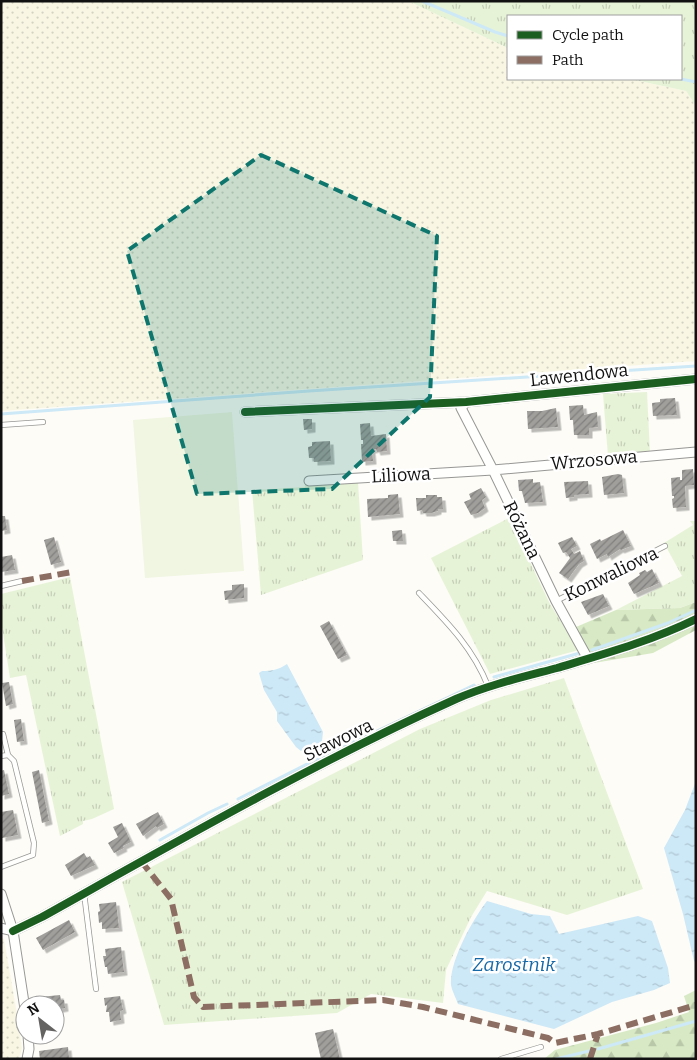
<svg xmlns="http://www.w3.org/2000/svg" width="697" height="1060" font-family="Bitter,serif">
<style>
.farmland{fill:url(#farmland-dots)}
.grass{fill:url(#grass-tufts)}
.forest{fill:url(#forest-firs)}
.pitch{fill:#f0f6e1}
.water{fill:url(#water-ripples)}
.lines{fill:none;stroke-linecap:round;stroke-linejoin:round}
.stream{stroke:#cde8f7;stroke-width:3}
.building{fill:url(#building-hatch);filter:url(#shadow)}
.service-casing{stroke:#979795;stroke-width:6}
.minor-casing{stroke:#979795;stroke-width:11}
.service{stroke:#fffffe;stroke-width:4.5}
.minor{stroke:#fffffe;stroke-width:9}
.quiet{stroke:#8d6e63;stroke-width:6;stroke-dasharray:12 6;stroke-linecap:butt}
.cycleway-casing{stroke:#fff;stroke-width:11}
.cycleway{stroke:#1b5e20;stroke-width:8}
.marked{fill:#0f766e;fill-opacity:0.2;stroke:#0f766e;stroke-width:4;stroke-dasharray:10 6;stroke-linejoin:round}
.labels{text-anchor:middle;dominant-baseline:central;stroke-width:5;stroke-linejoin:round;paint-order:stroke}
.street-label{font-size:18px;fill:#111;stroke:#fff}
.water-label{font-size:19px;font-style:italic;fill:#1768a6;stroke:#fff}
</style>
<defs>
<pattern id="farmland-dots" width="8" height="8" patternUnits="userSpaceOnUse" patternTransform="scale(1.25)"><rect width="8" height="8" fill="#f9f7e4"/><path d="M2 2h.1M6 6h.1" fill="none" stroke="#d4d3c3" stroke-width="1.8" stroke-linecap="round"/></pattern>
<pattern id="grass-tufts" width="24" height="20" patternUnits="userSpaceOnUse" patternTransform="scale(1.25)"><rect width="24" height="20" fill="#e7f3d7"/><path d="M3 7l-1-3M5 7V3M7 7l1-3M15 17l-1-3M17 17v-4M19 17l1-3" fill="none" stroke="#c5cfb8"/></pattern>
<pattern id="forest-firs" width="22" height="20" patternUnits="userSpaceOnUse" patternTransform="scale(1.25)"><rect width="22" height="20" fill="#d8eac5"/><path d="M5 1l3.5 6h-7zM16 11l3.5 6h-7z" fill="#b8c8a8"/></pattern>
<pattern id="water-ripples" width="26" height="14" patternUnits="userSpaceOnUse" patternTransform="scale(1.25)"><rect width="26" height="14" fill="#cde8f7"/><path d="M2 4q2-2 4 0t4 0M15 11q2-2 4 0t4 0" fill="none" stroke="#afc6d3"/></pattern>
<pattern id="building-hatch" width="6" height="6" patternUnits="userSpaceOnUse" patternTransform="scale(1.25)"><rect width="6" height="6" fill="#a19f9c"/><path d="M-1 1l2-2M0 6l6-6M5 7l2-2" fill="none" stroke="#82807e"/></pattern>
<filter id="shadow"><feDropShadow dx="3.5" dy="3.5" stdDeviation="0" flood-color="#0004"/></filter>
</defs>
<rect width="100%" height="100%" fill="#fdfcf7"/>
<path class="farmland" d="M1,1H408L508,48V79H630L686,91L696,106V361L1,411Z
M1,937L4,939L16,1008L22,1048L19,1059H1Z"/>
<path class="grass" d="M408,1H696V106L686,91L630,79H681V16H508V48Z
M647,392L650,453L608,456L603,394Z
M358,482L363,560L261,595L252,490L305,487V484Z
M509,518L550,604L579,650L490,674L431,558Z
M690,521H696V602L680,608L616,610L682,576L664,543L693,525Z
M70,577L114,809L92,819L83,821V824L60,836L26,675L10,678L1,620V594Z
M564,678L643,889L567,915L487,891L471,917L446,970L443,1003L371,994L337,1013L164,1025L122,882L420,729L491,700Z"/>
<path class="forest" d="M696,602V630L653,653L594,663L576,627L616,610L680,608Z
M696,990V1059H544L555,1050L656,1023L689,1012L684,996Z"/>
<path class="pitch" d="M232,412L244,571L145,578L133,420Z"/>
<path class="water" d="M287,664L323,732L322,741L309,749L301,751L296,747L277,721V712L264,690L259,673L262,671C272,671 278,670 287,664Z
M696,781V963L694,961L683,914L664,848L685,810Z
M487,901L531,914L550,916L559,934L638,916L652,921L668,968L670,983L654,990L612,1002L554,1029L458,1004C456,998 452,991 451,985C449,962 473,919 487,901Z"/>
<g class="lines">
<path class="stream" d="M422,1L495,32L508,36
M681,79L696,82
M1,414L309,391L696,366
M592,650L668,623L696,610
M494,677L580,653
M238,799L307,764L474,685
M160,840L208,813L227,804
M598,1049L696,1021
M556,1059L589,1051"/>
</g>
<path class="building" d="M675,398L677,415L653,416L652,403L660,402V399Z
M583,405L584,415L597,412L598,427L589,428V435H574L573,420H570L569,406Z
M556,408L558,427L528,429L527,411H542Z
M303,419H312V429L304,430Z
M370,423L371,436L386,434L387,451L377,452L376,449L372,450L373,461L362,462L361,444H363V440H361L360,424Z
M330,441L331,461L314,462V458H309L308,447L312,446V442Z
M693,469L694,485L685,486L686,507L673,508L672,499L674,498V496H672L671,478L680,477V480H682V470Z
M618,474L622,475L624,493L604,495L602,477Z
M533,479V483L540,482L543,502L525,503L522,491H519L518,480Z
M588,481L589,494L574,495V497L566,498L564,482Z
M481,488L486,497L482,500L485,508L478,513L471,515L464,502L471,499L469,494Z
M398,494L400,514L368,517L367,499L388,498V495Z
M426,495H437V497H442L443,509H438V511L431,513H423L422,510L417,511L416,498H426Z
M1,516H5L7,530L1,531Z
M402,530L403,541H393L392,531Z
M623,530L631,546L621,550L620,549L608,557L607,554L597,559L590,544L600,539L601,541Z
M54,537L61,562L51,565L44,540Z
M572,537L577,546L571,549L574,554L580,551L584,561L579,564L568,579L559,573L570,558L566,552L563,553L558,543Z
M12,555L15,570L1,572V557Z
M652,569L659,583L634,594L628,583L640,575L639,573L645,570L647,572Z
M244,584V598L225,600L224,591L232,590V585Z
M603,594L609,606L588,615L581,602Z
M329,621L347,655L338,659L320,626Z
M9,682L13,704L6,706L2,683Z
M21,719L24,741L17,742L14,720Z
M4,770L9,794L1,796V771Z
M39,770L49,821L42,823L32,772Z
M13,810L18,835L2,838L1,812Z
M158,812L164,824L157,828L156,826L143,836L136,824Z
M122,823L131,842L123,846L124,848L114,853L108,843L118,837L113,827Z
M84,853L87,858L90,856L95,865L71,876L65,865Z
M116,902L119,928L102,929V922L99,923L98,912L100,911L99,904Z
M69,920L75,932L43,950L36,938Z
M121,947L124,972L108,974L107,967H105L103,956H106L105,949Z
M60,995L61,1000H64L65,1008L55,1010V1005H41L40,997Z
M120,996L123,1010L120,1011L121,1020L110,1022L109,1012H106L107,1005L105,1006L104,998Z
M333,1029L340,1059H321L315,1033Z
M68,1047L69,1058L40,1059L39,1051Z"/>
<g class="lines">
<defs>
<path id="service" d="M1,425L43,422
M1,586L22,581
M419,593C447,622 473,648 488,686
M556,601L665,546
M3,734L8,755
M1,756L8,755L14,761L34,843L33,855L1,867
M84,893L96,989
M501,1059L541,1047"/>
<path id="minor" d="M466,402L461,408L493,470L556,601L588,659
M245,412L466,402L696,379
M309,481L493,470L696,452
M1,894L13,931L25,1009
M1,928L13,931
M13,931L42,917C178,841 314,763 456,699C488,685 523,677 557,668C604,654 651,641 696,619
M27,1059L29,1049L28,1035"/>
</defs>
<use href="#service" class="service-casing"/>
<use href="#minor" class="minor-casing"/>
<use href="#service" class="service"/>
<use href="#minor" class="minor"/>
<path class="quiet" d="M22,581L72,572
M141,861L171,899L194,997L203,1007L383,1000L423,1007L548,1038L555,1043L598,1034L696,1005
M590,1059L598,1034"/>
<defs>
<path id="cycleway" d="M245,412L466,402L696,379
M13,931L42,917C178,841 314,763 456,699C488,685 523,677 557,668C604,654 651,641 696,619"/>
</defs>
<use href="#cycleway" class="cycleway-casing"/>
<use href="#cycleway" class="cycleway"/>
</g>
<path class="marked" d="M261,155L437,236L430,397L332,489L197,494L127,251Z"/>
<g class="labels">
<g class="street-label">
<text transform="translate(579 375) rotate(-6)">Lawendowa</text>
<text transform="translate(594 460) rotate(-5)">Wrzosowa</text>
<text transform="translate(401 475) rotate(-3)">Liliowa</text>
<text transform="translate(522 530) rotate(64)">Różana</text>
<text transform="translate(611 574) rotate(-26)">Konwaliowa</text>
<text transform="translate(338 740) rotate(-26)">Stawowa</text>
</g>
<g class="water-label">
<text x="514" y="964">Zarostnik</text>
</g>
</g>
<rect width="697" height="1060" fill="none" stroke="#111111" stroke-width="5"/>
<rect x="507" y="15" width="175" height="65" fill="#ffffff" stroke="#a0a0a0"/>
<rect x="517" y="31" width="25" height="8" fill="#1b5e20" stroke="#a0a0a0"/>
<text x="552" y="40" font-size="15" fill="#111111">Cycle path</text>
<rect x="517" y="56" width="25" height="8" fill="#8d6e63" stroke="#a0a0a0"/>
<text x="552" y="65" font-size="15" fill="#111111">Path</text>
<g transform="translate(40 1020) rotate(329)"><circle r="24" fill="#ffffff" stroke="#a0a0a0"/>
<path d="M0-4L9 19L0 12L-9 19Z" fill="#646362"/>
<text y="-8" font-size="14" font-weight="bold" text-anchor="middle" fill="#111111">N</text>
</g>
</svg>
